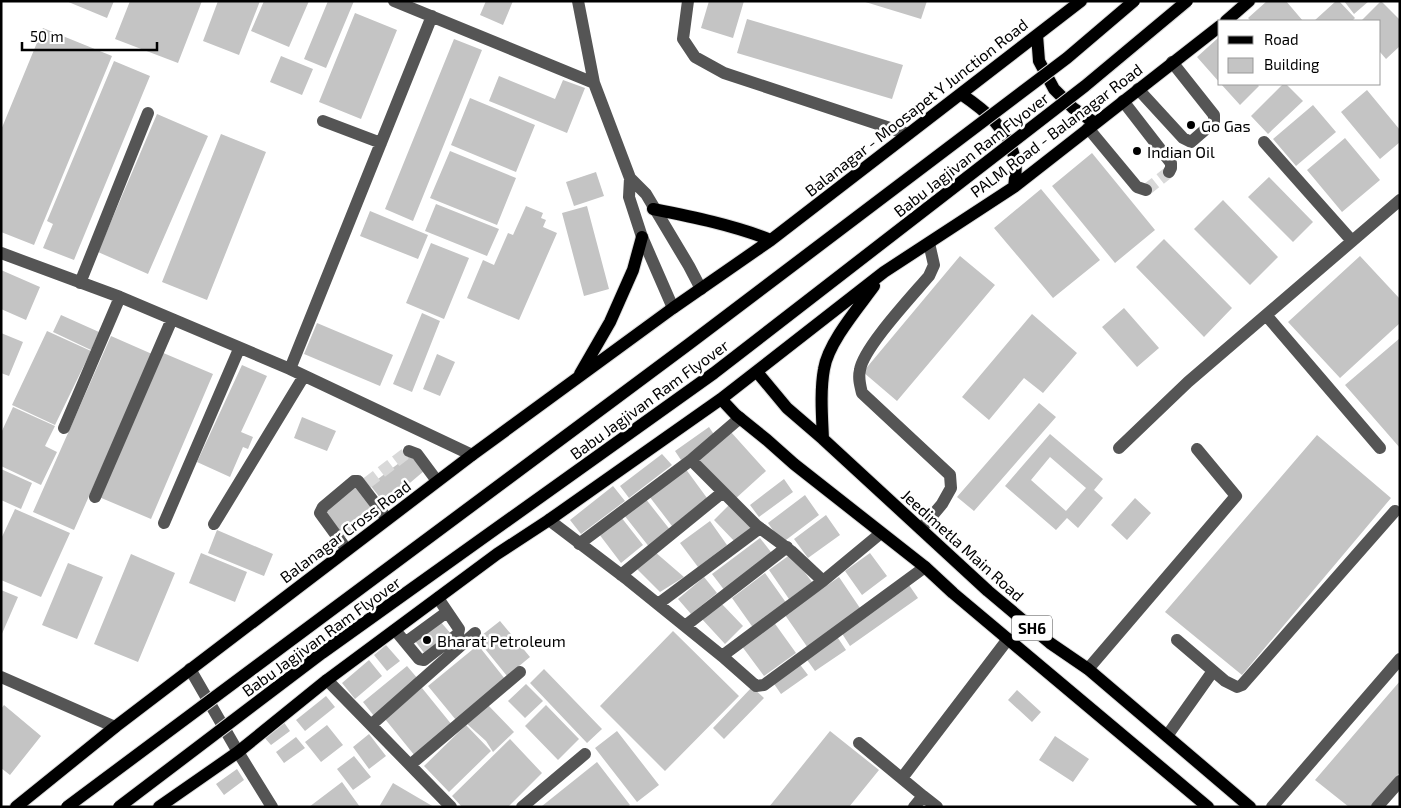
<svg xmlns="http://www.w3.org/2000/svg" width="1401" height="808" font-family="'Exo 2',sans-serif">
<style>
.building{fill:#c4c4c4;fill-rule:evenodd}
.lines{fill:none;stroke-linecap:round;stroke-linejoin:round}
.minor-tunnel{stroke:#d9d9d9;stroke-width:12;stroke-dasharray:12 6;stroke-linecap:butt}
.major-casing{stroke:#dbdbdb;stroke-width:14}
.minor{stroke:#555;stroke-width:12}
.major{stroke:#000;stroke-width:12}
.major-bridge-casing{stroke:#dbdbdb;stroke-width:14;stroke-linecap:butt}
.major-bridge{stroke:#000;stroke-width:12}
.poi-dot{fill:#000;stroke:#fff;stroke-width:2}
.labels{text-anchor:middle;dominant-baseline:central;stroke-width:5;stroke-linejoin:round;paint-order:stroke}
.shield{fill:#fff;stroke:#4c4c4c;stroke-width:1}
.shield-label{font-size:15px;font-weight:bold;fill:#000}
.street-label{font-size:16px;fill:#000;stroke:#fff}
.poi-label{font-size:16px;fill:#000;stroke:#fff;text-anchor:start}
</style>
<rect width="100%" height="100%" fill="#fff"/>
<path class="building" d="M66,1H114L107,18Z
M130,1H202L178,63L115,39Z
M218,1H260L239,55L203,41Z
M264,1H309L289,47L251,31Z
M328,1H354L326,68L304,59Z
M486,1H513L503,25L480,15Z
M709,1H744L733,38L701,28Z
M862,1H927L921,19Z
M1267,1H1286L1303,21H1251L1248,18Z
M1336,1H1339L1355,18L1352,21H1314Z
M1344,1H1369L1354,14Z
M1381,1L1400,20V46L1386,59L1380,52V21H1361Z
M355,13L397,30L361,119L319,102Z
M747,19L903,65L892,99L737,53Z
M43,28L112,56L34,245L1,232V130Z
M1218,38L1220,41V83L1197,57Z
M454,39L482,50L413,221L385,209Z
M281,56L313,69L302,95L270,82Z
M114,61L150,76L74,260L43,248L53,224L47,221Z
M499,76L555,99L563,80L585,88L567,133L489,101Z
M1221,84H1257L1259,86L1240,105Z
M1283,84H1286L1303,101L1268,134L1251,116Z
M1367,90L1400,130V142L1380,159L1341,112Z
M470,98L535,125L516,172L451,145Z
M1313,105L1336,132L1296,166L1273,139Z
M157,114L208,136L148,274L98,252Z
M221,134L266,152L207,300L162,282Z
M1345,138L1380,180L1342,212L1307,170Z
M450,151L516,178L497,225L430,198Z
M1092,153L1155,230L1115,263L1052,186Z
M596,172L604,196L574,206L566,182Z
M1269,177L1313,222L1293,242L1248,197Z
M1041,189L1100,260L1053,298L994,228Z
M1223,200L1278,257L1250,285L1194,229Z
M436,204L499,229L487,256L425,231Z
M526,206L543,213L541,218L546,220L543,227L557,233L519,320L467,298L483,260L494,265L508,233L513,235Z
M587,206L609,289L584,296L562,213Z
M370,211L428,235L418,259L360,236Z
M1164,239L1232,308L1204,337L1136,267Z
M431,243L469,258L444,319L406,303Z
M960,256L995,285L897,401L863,372Z
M1360,256L1400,299V323L1340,378L1288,322Z
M1,270L40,287L26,320L1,309Z
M1124,308L1159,348L1137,367L1102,327Z
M422,313L440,321L412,392L393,384Z
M1032,314L1077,353L1043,393L1024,378L989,420L962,397Z
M61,315L99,332L91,350L53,332Z
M317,323L393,355L380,386L304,354Z
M47,331L91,351L55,425L12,405Z
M1,333L23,342L9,376L1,373Z
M111,336L152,354L74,530L33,512Z
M1400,338V448L1345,385Z
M161,352L213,374L151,519L99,497Z
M437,354L455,362L440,396L423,389Z
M242,365L267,376L241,432L253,437L248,449L243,447L230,477L197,462Z
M1039,403L1056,417L974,511L957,497Z
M13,407L55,426L45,446L57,452L41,485L1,466V433Z
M302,417L336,431L327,451L294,438Z
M709,427L715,436L681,460L675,451Z
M730,431L766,471L734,500L698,460Z
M1050,434L1103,479L1094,490L1103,498L1078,528L1067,518L1056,530L1005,486ZM1050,457L1086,488L1066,511L1031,480Z
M1317,435L1391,498L1242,675L1165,612Z
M411,454L424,471L385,504L370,485Z
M662,454L672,465L629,498L620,486Z
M685,468L707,498L672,526L649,496Z
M1,469L32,483L21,509L1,500Z
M784,479L793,492L759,517L750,505Z
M356,485L377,511L345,537L323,511Z
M613,486L625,501L581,534L570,520Z
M805,495L819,515L782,543L768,523Z
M645,498L671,531L650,548L624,515Z
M1135,498L1151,513L1127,540L1111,525Z
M730,504L753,528L737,544L714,520Z
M15,509L70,533L41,597L1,580V539Z
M826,515L840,535L808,558L794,539Z
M621,517L643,545L621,563L599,534Z
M710,521L727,545L698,567L680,543Z
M217,530L273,554L264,576L208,553Z
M760,538L774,556L725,591L712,574Z
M655,552L684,577L660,592L635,567Z
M201,553L247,572L235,602L189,583Z
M870,553L887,576L862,595L845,571Z
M131,554L175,573L138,662L94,644Z
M791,554L812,582L789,599L769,570Z
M68,563L103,577L77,639L42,625Z
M765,573L787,604L754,629L732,598Z
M704,577L717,593L691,614L678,599Z
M839,577L862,611L808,648L785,615Z
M909,585L918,598L850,646L841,632Z
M1,590L18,597L1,636Z
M719,601L743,626L725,644L701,618Z
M439,620L452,635L425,654L415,641Z
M500,621L530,657L507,676L477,639Z
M773,621L796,653L764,676L741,645Z
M673,631L739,696L665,771L600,706Z
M836,635L846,650L815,671L805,657Z
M386,645L400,661L387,671L374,655Z
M478,645L505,679L456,720L428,686Z
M369,660L382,676L355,699L342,683Z
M798,662L808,675L781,694L772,681Z
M407,666L418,679L374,716L363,702Z
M544,669L602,729L587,743L530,683Z
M1400,681V772L1371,807H1349L1315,780Z
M526,684L543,701L525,718L508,701Z
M752,687L764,698L724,739L713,728Z
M422,688L452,725L415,756L385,719Z
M1017,690L1041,712L1032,722L1008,700Z
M326,696L335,707L305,731L296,720Z
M486,703L514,732L493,752L486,741L466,723Z
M4,705L41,736L10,775L1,768V709Z
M546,705L579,739L558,760L525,726Z
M283,721L290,731L271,745L263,736Z
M327,725L343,745L321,762L305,742Z
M466,725L491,751L449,792L424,766Z
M617,731L659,785L637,802L595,748Z
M830,731L879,770L849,807H769Z
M369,734L386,756L369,769L353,747Z
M1055,736L1089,759L1073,782L1039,760Z
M296,737L305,748L284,763L276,752Z
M510,739L542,773L508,807H462L452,796Z
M354,756L371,777L353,790L337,769Z
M597,762L630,805L627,807H542V806Z
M237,769L244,780L224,795L216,784Z
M342,782L360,807H309Z
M393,783L434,807H379Z"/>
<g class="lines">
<path class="minor-tunnel" d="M1146,190L1169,172
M367,483L409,451"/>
<defs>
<path id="major" d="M1226,21L1249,1
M1037,35L1039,61L1054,89L1073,108L1095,123
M961,94C986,111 1007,128 1015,159C1017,167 1015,179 1014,187
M653,209C693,217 733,225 771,240
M757,372L787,408L823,439L988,591L1050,643L1088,669L1250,807
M580,374L610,322L633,270L642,237
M721,399L736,415L767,440L794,464L925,567L953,593L1208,807
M823,439C822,416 820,391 824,369C828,343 858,308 874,286
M16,807L115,727L472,455L673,308L771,240L1081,1
M159,807L238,752L327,680L497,554L549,520L721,399L884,272L1014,187L1220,26"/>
</defs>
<use href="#major" class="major-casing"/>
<path class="minor" d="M394,1L594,83
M578,1L594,83L630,178L646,194L689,266L701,289
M688,1L683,39L695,57L724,73L908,134
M1138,89L1183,138L1191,142L1214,122V115L1172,62
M1123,101L1171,163V168L1169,172
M323,121L381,143
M1088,128L1137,187L1146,190
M1264,142L1352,241
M630,178L629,197L642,237L673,308
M1,253L120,297L290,369L472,455
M80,283L148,113
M1266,315L1380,448
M290,369L432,16
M64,428L120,297
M1119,448L1188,382L1400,200
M409,451L417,454L437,481
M691,460L740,418
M95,497L172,319
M549,520L628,580L722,656L823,581L881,533
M164,523L239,349
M214,524L304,376
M921,529L942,504L951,488L950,475L862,393C860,385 858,378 860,370C863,348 913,295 929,276L934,265L929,243
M579,544L691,460L756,525L791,551L823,581
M347,550L320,513L323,507L354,481H358L387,519
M621,575L723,492
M658,604L760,528
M685,626L787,547
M395,630L419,659L424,660L458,634L459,629L438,598
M1177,640L1225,681L1237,687L1242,685L1395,511
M406,642L447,612
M722,656L756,686L764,685L925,567
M190,669L238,752L272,807
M1088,669L1236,496L1197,449
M1,677L115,727
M327,680L451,807
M371,725L475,633
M1167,736L1213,671
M859,743L923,796L914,807
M410,765L520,672
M902,778L1008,639
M923,796L937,807
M522,807L585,754
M1272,807L1400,659
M1377,807L1400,781"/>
<use href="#major" class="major"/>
<defs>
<path id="major-bridge" d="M67,807L689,344L1067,58L1134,1
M119,807L322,653L714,373L1085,86L1187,1"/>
</defs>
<use href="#major-bridge" class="major-bridge-casing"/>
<use href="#major-bridge" class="major-bridge"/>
</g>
<g class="poi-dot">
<circle cx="1191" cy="125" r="5"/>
<circle cx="1137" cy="151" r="5"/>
<circle cx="427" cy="640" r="5"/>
</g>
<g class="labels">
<rect class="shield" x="1012" y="615.5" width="40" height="25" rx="4"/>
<g class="shield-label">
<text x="1032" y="628">SH6</text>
</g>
<g class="street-label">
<text transform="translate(916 107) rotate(-38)">Balanagar - Moosapet Y Junction Road</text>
<text transform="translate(1056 130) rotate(-37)">PALM Road - Balanagar Road</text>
<text transform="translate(971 154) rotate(-38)">Babu Jagjivan Ram Flyover</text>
<text transform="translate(649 399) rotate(-36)">Babu Jagjivan Ram Flyover</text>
<text transform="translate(345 531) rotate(-37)">Balanagar Cross Road</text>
<text transform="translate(963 545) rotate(42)">Jeedimetla Main Road</text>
<text transform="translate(321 636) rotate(-36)">Babu Jagjivan Ram Flyover</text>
</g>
<g class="poi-label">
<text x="1201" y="125">Go Gas</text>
<text x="1147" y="151">Indian Oil</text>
<text x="437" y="640">Bharat Petroleum</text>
</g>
</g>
<rect width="1401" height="808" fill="none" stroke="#000000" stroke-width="5"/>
<rect x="1218" y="20" width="162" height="65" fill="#ffffff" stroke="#999999"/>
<rect x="1228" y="36" width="25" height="8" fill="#000000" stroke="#999999"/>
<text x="1264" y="45" font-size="15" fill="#000000">Road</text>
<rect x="1228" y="58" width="25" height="15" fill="#c4c4c4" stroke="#999999"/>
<text x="1264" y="70" font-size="15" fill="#000000">Building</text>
<path d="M22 42v8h135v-8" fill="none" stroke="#000000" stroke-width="2.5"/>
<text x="30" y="42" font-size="15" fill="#000000" stroke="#ffffff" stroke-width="4" paint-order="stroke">50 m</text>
</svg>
